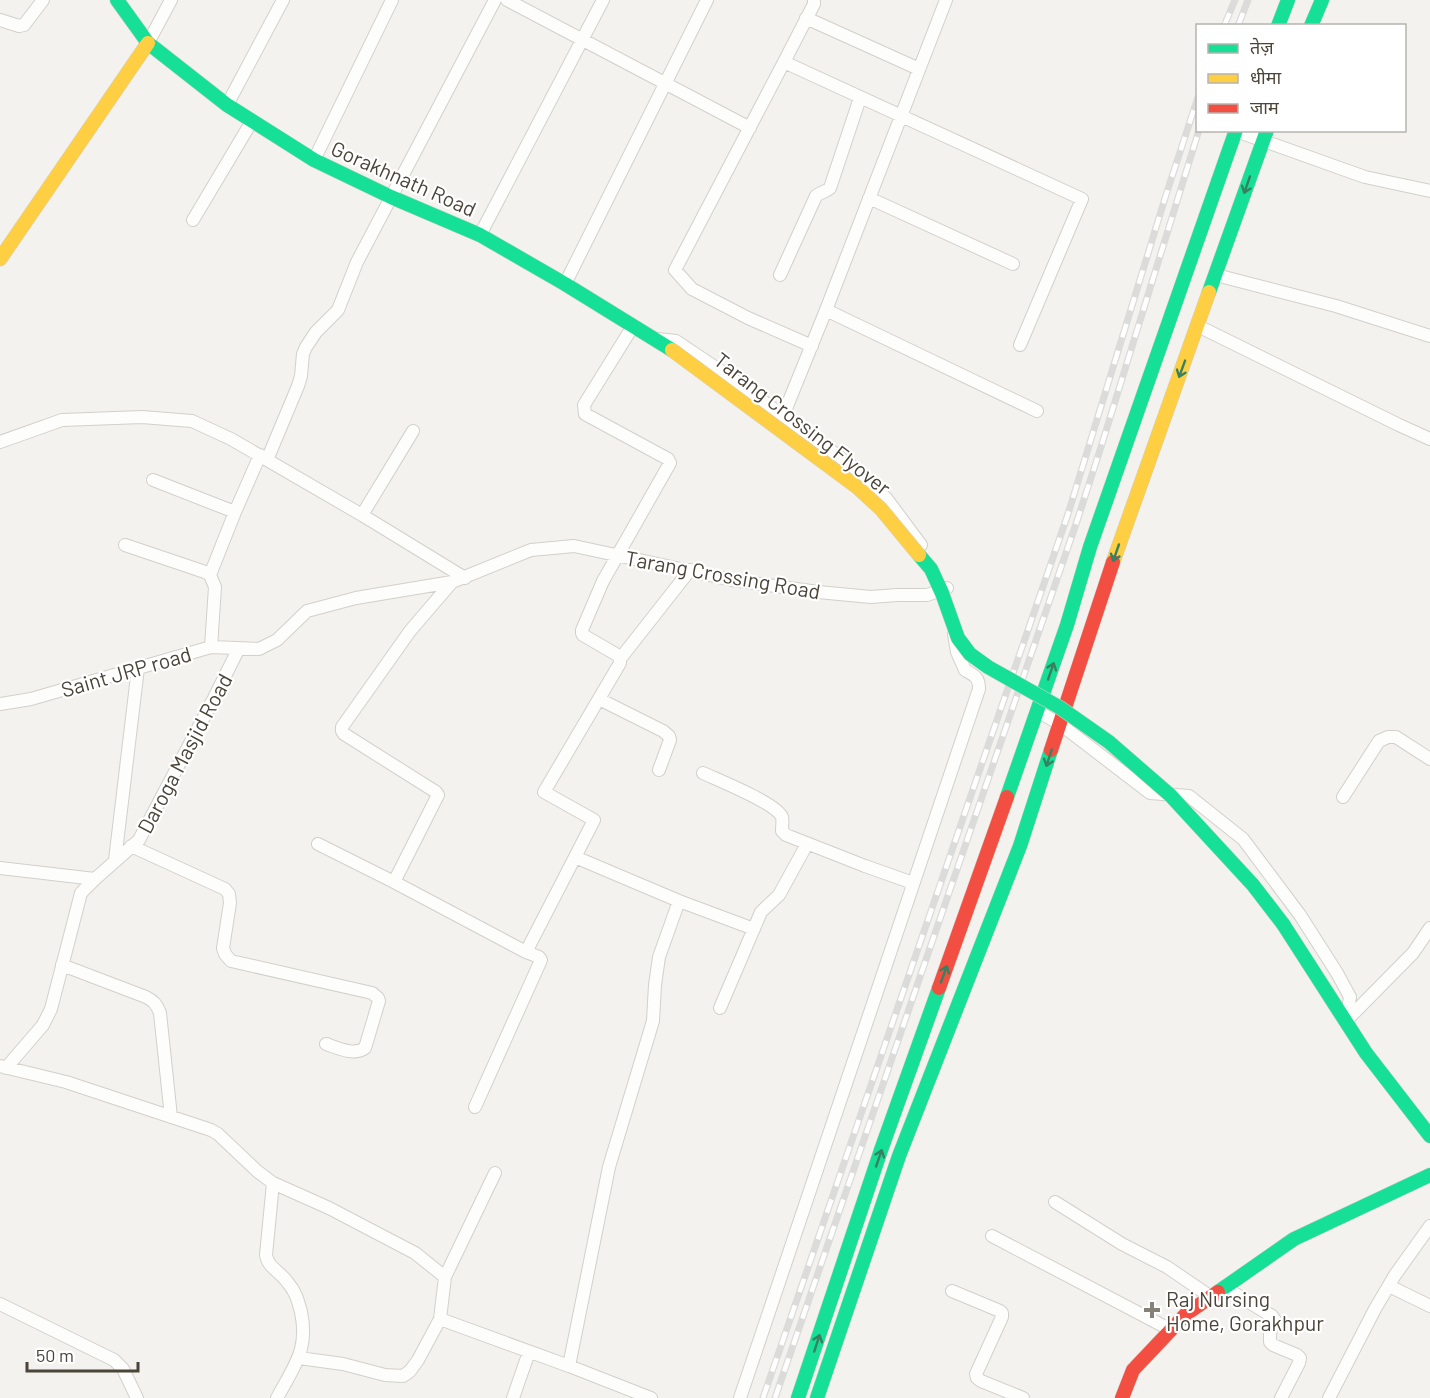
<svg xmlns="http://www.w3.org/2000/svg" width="1430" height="1398" font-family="Barlow,'Noto Sans Devanagari',sans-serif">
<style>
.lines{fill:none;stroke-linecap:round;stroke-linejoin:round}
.street-casing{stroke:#d2d0cb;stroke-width:14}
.fast-casing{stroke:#d3cfc5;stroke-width:15}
.slow-casing{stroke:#d3cfc5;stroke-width:15}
.jam-casing{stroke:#d3cfc5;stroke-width:15}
.street{stroke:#fdfdfc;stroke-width:12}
.fast{stroke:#16e098;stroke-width:14}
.slow{stroke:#ffcf43;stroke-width:14}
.jam{stroke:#f24e42;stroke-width:14}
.rail-casing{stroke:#dbdbda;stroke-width:7}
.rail{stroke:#fff;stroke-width:4.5;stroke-dasharray:14;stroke-linecap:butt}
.fast-bridge-casing{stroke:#d3cfc5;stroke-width:15;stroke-linecap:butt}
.slow-bridge-casing{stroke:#d3cfc5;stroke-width:15;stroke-linecap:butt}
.fast-bridge{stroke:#16e098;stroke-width:14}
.slow-bridge{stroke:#ffcf43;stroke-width:14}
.oneway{stroke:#36825f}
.poi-dot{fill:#868178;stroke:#fff;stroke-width:2}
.labels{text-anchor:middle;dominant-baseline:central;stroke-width:4.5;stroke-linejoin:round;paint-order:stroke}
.street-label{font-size:21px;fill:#4b4439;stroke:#fff}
.poi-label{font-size:21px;fill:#4b4439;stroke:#fff;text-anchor:start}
</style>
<rect width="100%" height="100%" fill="#f4f2ee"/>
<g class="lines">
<defs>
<path id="street" d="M507,0L750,128
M806,18L919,69
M0,20L19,26L24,25L43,0
M148,43L171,0
M784,62L814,4V0
M227,105L283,0
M1236,131L1365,177L1430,191
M314,160L392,0
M869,198L1013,264
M193,220L252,121
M480,235L603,0
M780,275L816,196C821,192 826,192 830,188L860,98
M1216,275L1336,306L1430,336
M565,284L707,0
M826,310L1037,411
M1198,326L1399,425L1430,439
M657,339L676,341L734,380L852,466L886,498L921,545
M812,346L748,318L692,289L675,270L784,62L1082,199L1020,345
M783,416L826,310L946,0
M0,442L62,420L142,417L192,421L231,439L362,515L465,578
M267,460L298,386L301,376L303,354L306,347L316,332L338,310L357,262L495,0
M153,480L235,512L210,575
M235,512L260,455
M362,515L413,431
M125,545L205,572L210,575L215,587L211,647
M620,659L690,570
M599,699L663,731L669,736L670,740L659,770
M0,704L31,699L211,647L259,649L277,640L307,611L356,598L452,582
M1037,711L1060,724L1150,793L1189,796L1243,839L1300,915L1337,973L1350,997L1346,1021
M703,773C718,780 776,803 782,817C783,821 782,826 782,831L786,835L865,866L913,883
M1343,797L1379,741L1388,737H1396L1430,759
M318,844L394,882
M131,846L225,889L229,894L230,903L223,948L225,954L231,961L372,993L378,998L379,1001L365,1048C354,1056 338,1048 326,1044
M575,857L594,820L544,792L620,663V659L619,656L583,635L582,633V630L603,581L670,463L668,459L585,414L584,405L633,326
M115,860L138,668
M0,868L95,879
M526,952L575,857L679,901L754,929
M62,965L146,997C154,1001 157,1005 160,1013L171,1117
M720,1008L761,912L779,895L807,844
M1346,1021L1413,953L1430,928
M0,1066L66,1082L211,1130L218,1134L257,1171L273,1183L329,1208L415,1253L445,1277
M6,1068L43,1025L51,1009L81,893L95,879L139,840L214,698L239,648
M475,1107L541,960L539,957L526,952L394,882L438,795L436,792L344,734L342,731V727L410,631L452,582L531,550L574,546L732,580L818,592L871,597L897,595H927L947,588
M273,1183L266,1255C268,1268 281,1272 288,1283C296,1292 298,1301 301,1312C309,1350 294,1366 277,1398
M1055,1202L1122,1244L1167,1267L1211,1297
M992,1236L1171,1330
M1389,1286L1430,1306
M1224,1287L1272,1316L1275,1320L1270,1333V1342L1273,1345L1297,1355L1300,1358L1299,1363L1281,1398
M952,1291L1000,1311L1002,1313V1317L976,1374L977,1378L981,1381L1023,1398
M0,1304L114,1360L123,1369L137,1398
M440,1319L569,1366
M299,1358L343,1364L385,1375L403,1376L410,1371L418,1360L440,1319L445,1277L495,1173
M513,1398L529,1352
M651,1398L569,1366L609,1167L653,1021L655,985L659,957L679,901
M740,1398L979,689C979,677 975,676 965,670L957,652L954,634
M1329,1398L1375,1309L1395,1275L1430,1226"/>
<path id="fast" d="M117,0L148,43L227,105L314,160L391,197L480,235L565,284L672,350
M1278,26L1288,0
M1311,26L1322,0
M1209,292L1267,130
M1007,797L1067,625L1090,547L1236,130
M1283,924L1366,1053L1430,1136
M1218,1292L1294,1239L1430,1175
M798,1398L881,1150L939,988
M817,1398L899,1156L1020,846L1051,750"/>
<path id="slow" d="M0,259L148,43
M1113,562L1209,292"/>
<path id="jam" d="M1051,750L1113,562
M939,988L1007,797
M1122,1398L1133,1370L1186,1314L1218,1292"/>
</defs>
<use href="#street" class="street-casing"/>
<use href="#fast" class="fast-casing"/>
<use href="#slow" class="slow-casing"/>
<use href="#jam" class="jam-casing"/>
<use href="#street" class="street"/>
<use href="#fast" class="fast"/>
<use href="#slow" class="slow"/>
<use href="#jam" class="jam"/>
<defs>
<path id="rail" d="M1224,26L1235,0
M1238,26L1248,0
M763,1398L1068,514L1166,195L1198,97
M775,1398L1077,521L1101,447L1199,130"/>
</defs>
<use href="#rail" class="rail-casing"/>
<use href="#rail" class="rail"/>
<defs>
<path id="fast-bridge" d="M919,555L931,569L942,593L958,638L970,654L988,667L1059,707L1109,742L1170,795L1253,885L1283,924"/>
<path id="slow-bridge" d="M672,350L857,487L881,509L919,555"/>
</defs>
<use href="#fast-bridge" class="fast-bridge-casing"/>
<use href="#slow-bridge" class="slow-bridge-casing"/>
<use href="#fast-bridge" class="fast-bridge"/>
<use href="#slow-bridge" class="slow-bridge"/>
</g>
<defs><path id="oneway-shaft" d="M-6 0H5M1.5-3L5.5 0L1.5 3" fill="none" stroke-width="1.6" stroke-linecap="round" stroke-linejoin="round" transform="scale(1.5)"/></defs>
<g class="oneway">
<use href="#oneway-shaft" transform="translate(1247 185) rotate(109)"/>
<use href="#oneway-shaft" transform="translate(1182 369) rotate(110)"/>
<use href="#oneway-shaft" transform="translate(1116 553) rotate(109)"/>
<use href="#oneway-shaft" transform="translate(1051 671) rotate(-71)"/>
<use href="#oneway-shaft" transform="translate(1049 758) rotate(108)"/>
<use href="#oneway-shaft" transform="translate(944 974) rotate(-70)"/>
<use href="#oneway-shaft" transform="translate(879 1158) rotate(-71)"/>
<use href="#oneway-shaft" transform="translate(817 1343) rotate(-72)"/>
</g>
<path class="poi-dot" d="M1149 1301h6v6h6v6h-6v6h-6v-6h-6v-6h6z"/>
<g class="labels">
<g class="street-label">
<text transform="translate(404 178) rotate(24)">Gorakhnath Road</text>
<text transform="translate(803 423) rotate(38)">Tarang Crossing Flyover</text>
<text transform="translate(723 574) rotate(10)">Tarang Crossing Road</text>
<text transform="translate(126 671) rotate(-16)">Saint JRP road</text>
<text transform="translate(184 753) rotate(-62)">Daroga Masjid Road</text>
</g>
<g class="poi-label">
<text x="1166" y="1298">Raj Nursing<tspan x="1166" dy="24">Home, Gorakhpur</tspan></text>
</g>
</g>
<rect x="1196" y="24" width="210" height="108" fill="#ffffff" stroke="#b7b4b0" stroke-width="1.5"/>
<rect x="1208" y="44" width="30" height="9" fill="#16e098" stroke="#b7b4b0" stroke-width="1.5"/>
<text x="1250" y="54" font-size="18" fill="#4b4439">तेज़</text>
<rect x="1208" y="74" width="30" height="9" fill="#ffcf43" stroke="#b7b4b0" stroke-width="1.5"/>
<text x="1250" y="84" font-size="18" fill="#4b4439">धीमा</text>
<rect x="1208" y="104" width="30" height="9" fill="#f24e42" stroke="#b7b4b0" stroke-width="1.5"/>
<text x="1250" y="114" font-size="18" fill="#4b4439">जाम</text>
<path d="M27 1362v9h111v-9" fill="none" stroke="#4b4439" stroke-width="3"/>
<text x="36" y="1362" font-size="18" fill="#4b4439" stroke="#ffffff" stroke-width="4.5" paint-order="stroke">50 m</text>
</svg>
